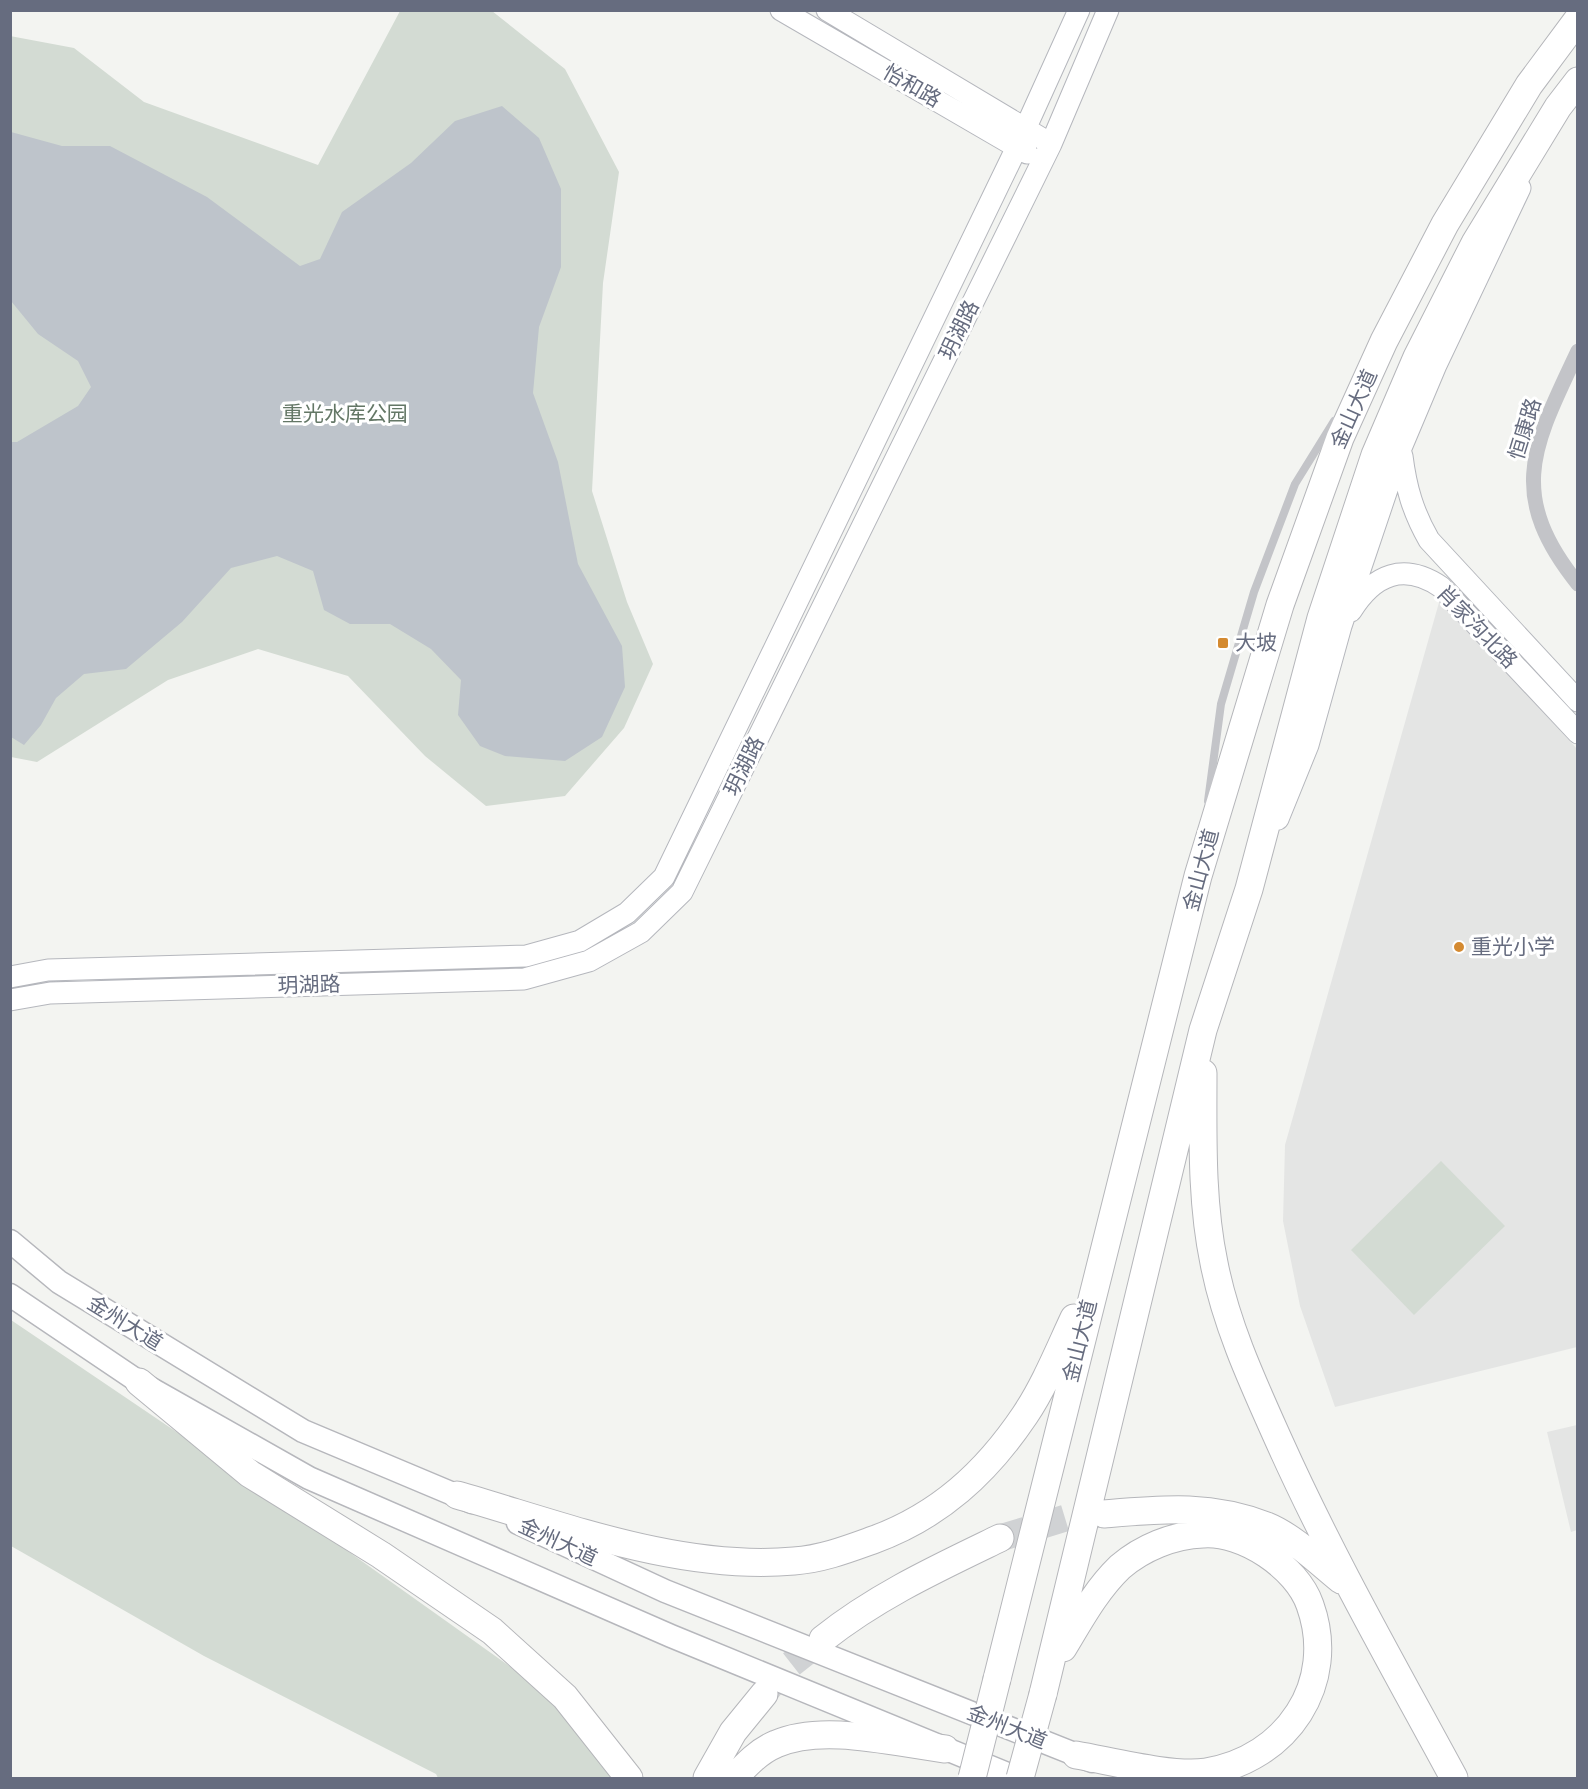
<svg xmlns="http://www.w3.org/2000/svg" width="1588" height="1789" font-family="'DejaVu Sans','Noto Sans SC',sans-serif">
<style>
.built{fill:#e4e5e4}
.green{fill:#d3dbd3}
.water{fill:#bec4cb}
.lines{fill:none;stroke-linecap:round;stroke-linejoin:round}
.highway-tunnel{stroke:#d0d2d4;stroke-width:27;stroke-dasharray:27 14;stroke-linecap:butt}
.secondary-casing{stroke:#b5b7bd;stroke-width:23}
.primary-casing{stroke:#b6b7bc;stroke-width:25}
.highway-casing{stroke:#b5b6ba;stroke-width:29}
.lane{stroke:#c3c4c8;stroke-width:8}
.street{stroke:#c3c4c8;stroke-width:15}
.secondary{stroke:#fff;stroke-width:21}
.primary{stroke:#fff;stroke-width:22}
.highway{stroke:#fff;stroke-width:27}
.highway-bridge-casing{stroke:#b5b6ba;stroke-width:29;stroke-linecap:butt}
.highway-bridge{stroke:#fff;stroke-width:27}
.poi-dot{fill:#d48a31;stroke:#fff;stroke-width:2}
.labels{text-anchor:middle;dominant-baseline:central;stroke-width:6;stroke-linejoin:round;paint-order:stroke}
.street-label{font-size:21px;fill:#666c7f;stroke:#fff}
.park-label{font-size:21px;fill:#647766;stroke:#fff}
.poi-label{font-size:21px;fill:#666c7f;stroke:#fff;text-anchor:start}
</style>
<rect width="100%" height="100%" fill="#f3f4f1"/>
<path class="built" d="M1440,599L1577,749V1347L1335,1407L1300,1306L1283,1221L1285,1145Z
M1577,1425V1530L1571,1532L1547,1432Z"/>
<path class="green" d="M400,11H492L565,69L619,172L603,283L592,491L627,602L653,664L624,728L565,796L486,806L425,756L348,676L258,649L168,680L37,762L11,757L10,36L74,48L144,102L318,165Z
M1441,1161L1505,1226L1414,1315L1351,1250Z
M11,1320L252,1483L522,1675L559,1708L620,1778H438L436,1774L204,1656L11,1546Z"/>
<path class="water" d="M502,106L539,138L561,189V267L539,327L533,393L558,462L578,564L622,646L625,687L602,737L565,761L505,756L480,746L458,715L461,680L431,649L390,624H350L324,610L313,571L277,556L231,568L182,622L126,669L84,674L56,698L41,725L24,745L11,737V442H17L78,406L91,387L78,361L38,334L11,301V132L62,146H110L207,197L300,266L320,259L342,212L411,163L455,121Z"/>
<g class="lines">
<path class="highway-tunnel" d="M1000,1538L1069,1517L1104,1514
M764,1694L781,1672L823,1639"/>
<defs>
<path id="secondary" d="M781,10L1027,153
M827,10L1051,144
M1402,456C1406,488 1413,512 1429,540L1578,701
M1351,611C1374,574 1404,562 1441,587L1578,733
M1278,819L1308,745L1341,626L1401,448L1436,365L1520,188
M10,977L48,970L526,956L580,941L627,913L664,877L1017,147L1079,10
M10,1000L50,993L524,979L589,961L641,932L682,892L1051,144L1108,10"/>
<path id="primary" d="M10,1241L59,1282L303,1431L472,1502
M10,1295L139,1382L309,1478L671,1636L1017,1778
M518,1523L665,1591L1092,1761"/>
<path id="highway" d="M1203,1073C1203,1136 1201,1201 1214,1263C1226,1325 1253,1383 1279,1441C1331,1557 1394,1667 1454,1778
M139,1382L250,1474L381,1555L492,1631L565,1697L629,1778
M457,1495C565,1526 680,1571 794,1561C822,1559 848,1549 873,1540C939,1516 986,1473 1025,1415C1045,1385 1059,1350 1074,1318
M1104,1514C1163,1509 1210,1504 1267,1526C1292,1536 1320,1563 1341,1580
M823,1639C877,1596 938,1568 1000,1538
M1063,1648C1080,1620 1096,1590 1120,1567C1142,1548 1173,1535 1203,1534C1243,1531 1297,1567 1310,1605C1338,1683 1287,1759 1206,1772C1171,1777 1111,1761 1076,1755
M997,1679L1198,876L1280,605L1340,438L1384,341L1445,224L1529,85L1578,19
M1043,1694L1203,1030L1249,889L1321,618L1375,455L1417,357L1475,243L1558,107L1578,81
M707,1778L733,1732L764,1694
M734,1778C746,1765 759,1751 776,1744C823,1723 896,1743 945,1749"/>
</defs>
<use href="#secondary" class="secondary-casing"/>
<use href="#primary" class="primary-casing"/>
<use href="#highway" class="highway-casing"/>
<path class="lane" d="M1208,801L1221,704L1254,592L1295,484L1334,421"/>
<path class="street" d="M1578,351C1534,445 1505,493 1578,584"/>
<use href="#secondary" class="secondary"/>
<use href="#primary" class="primary"/>
<use href="#highway" class="highway"/>
<defs>
<path id="highway-bridge" d="M972,1778L997,1679
M1020,1778L1043,1694"/>
</defs>
<use href="#highway-bridge" class="highway-bridge-casing"/>
<use href="#highway-bridge" class="highway-bridge"/>
</g>
<g class="poi-dot">
<rect x="1217" y="637" width="12" height="12" rx="3"/>
<circle cx="1459" cy="947" r="6"/>
</g>
<g class="labels">
<g class="street-label">
<text transform="translate(912 86) rotate(30)">怡和路</text>
<text transform="translate(959 330) rotate(-64)">玥湖路</text>
<text transform="translate(1354 409) rotate(-66)">金山大道</text>
<text transform="translate(1525 429) rotate(-73)">恒康路</text>
<text transform="translate(1477 627) rotate(46)">肖家沟北路</text>
<text transform="translate(744 766) rotate(-64)">玥湖路</text>
<text transform="translate(1201 870) rotate(-75)">金山大道</text>
<text transform="translate(309 985) rotate(-2)">玥湖路</text>
<text transform="translate(125 1323) rotate(32)">金州大道</text>
<text transform="translate(1080 1341) rotate(-76)">金山大道</text>
<text transform="translate(558 1542) rotate(25)">金州大道</text>
<text transform="translate(1007 1727) rotate(22)">金州大道</text>
</g>
<g class="park-label">
<text x="345" y="414">重光水库公园</text>
</g>
<g class="poi-label">
<text x="1235" y="643">大坡</text>
<text x="1471" y="947">重光小学</text>
</g>
</g>
<rect width="1588" height="1789" fill="none" stroke="#666c7f" stroke-width="24"/>
</svg>
